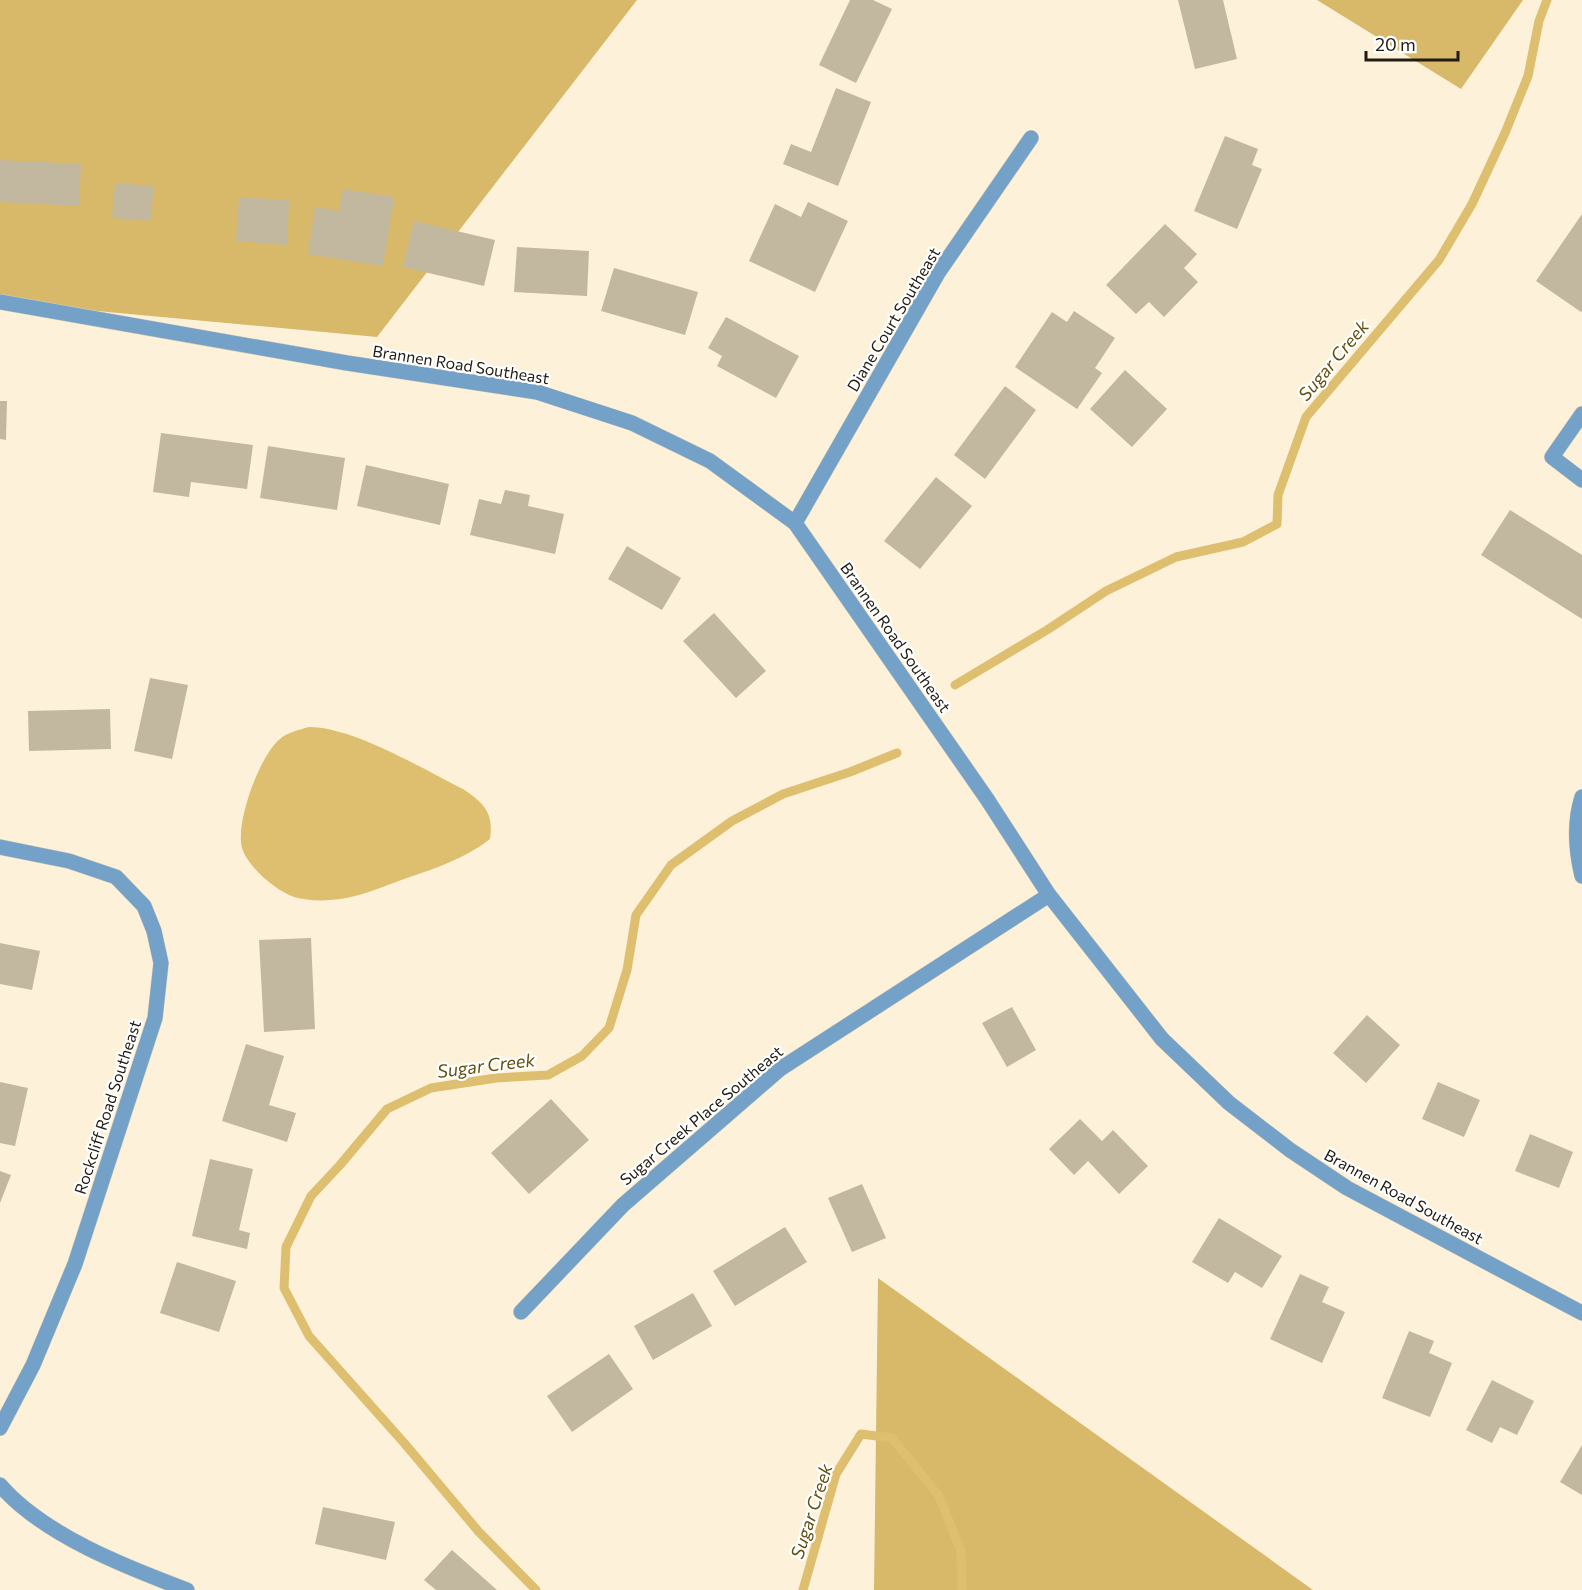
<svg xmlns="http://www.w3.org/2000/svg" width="1582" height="1590" font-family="Commissioner,sans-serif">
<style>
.forest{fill:#d8b96a}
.water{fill:#debf6f}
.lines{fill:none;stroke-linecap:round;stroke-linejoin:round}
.stream{stroke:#debf6f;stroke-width:9}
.building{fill:#c2b8a0}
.minor-casing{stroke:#dad0b9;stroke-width:16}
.minor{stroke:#74a1c7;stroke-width:15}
.labels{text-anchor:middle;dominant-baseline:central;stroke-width:4.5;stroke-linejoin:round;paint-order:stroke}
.street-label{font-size:16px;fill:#201c13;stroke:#fff}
.water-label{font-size:18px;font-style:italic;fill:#644f11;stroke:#fff}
</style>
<rect width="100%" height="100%" fill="#fdf2d9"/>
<path class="forest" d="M0,0H637L377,337L0,302Z
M1317,0H1523L1461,89Z
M878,1278L1313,1590H874Z"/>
<path class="water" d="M309,727C353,727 423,769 463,789C484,803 494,813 490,839C462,861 429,870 396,882C375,890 352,899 330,900C318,901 304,900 294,897C275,890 248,867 242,848C235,822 260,755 280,739C288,732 299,730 309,727Z"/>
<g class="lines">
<path class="stream" d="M955,685L1047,630L1106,591L1176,557L1243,542L1277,524L1278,495L1306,417L1439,260L1472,204L1505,133L1528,76L1539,21L1547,0
M536,1590L479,1532L405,1444L309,1336L284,1288L286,1247L311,1196L340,1165L387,1109L431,1088L496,1078L548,1075L582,1056L609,1028L627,970L636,915L671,865L732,821L783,794L850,772L897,753
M803,1590L836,1474L861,1434L892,1438L939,1496L961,1551L962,1590"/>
</g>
<path class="building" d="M850,0H873L892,9L856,83L819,65Z
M1178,0H1223L1237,59L1195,69Z
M836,88L871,102L838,186L783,164L791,144L811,152Z
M1225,136L1258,149L1252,165L1262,169L1237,229L1194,211Z
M0,160L81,164L79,206L0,202Z
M115,183L154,186L150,221L112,218Z
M343,189L394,197L383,266L308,254L315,207L339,211Z
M239,197L289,200L287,245L236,241Z
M808,202L848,221L815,292L749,261L775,204L801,217Z
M1582,214V311L1581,312L1536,281Z
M414,221L495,240L484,286L403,267Z
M1165,224L1197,254L1184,268L1198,282L1164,317L1149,302L1136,314L1106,285Z
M517,247L589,251L587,296L514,292Z
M614,268L698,292L685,335L601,311Z
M1074,311L1115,338L1095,368L1102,373L1077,409L1015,367L1052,312L1067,322Z
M726,317L799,356L776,398L717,366L722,356L708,348Z
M1125,370L1167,409L1132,447L1090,409Z
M1005,386L1036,410L985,479L954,455Z
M0,401H7L6,440L0,439Z
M161,433L253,445L247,489L191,482L189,497L153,492Z
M268,446L345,458L337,510L260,498Z
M366,465L449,484L440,525L357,506Z
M936,477L972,506L920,569L884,541Z
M505,490L530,495L528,506L564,514L555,554L470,535L479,499L501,504Z
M1510,510L1582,555V619L1481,555Z
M627,546L681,578L662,610L608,579Z
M714,613L766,671L736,698L683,641Z
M150,678L188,685L172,759L134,751Z
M110,709L111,749L29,751L28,711Z
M311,938L315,1029L264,1032L259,940Z
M0,943L40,951L32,990L0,984Z
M1012,1007L1036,1050L1007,1067L982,1023Z
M1367,1015L1400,1045L1366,1083L1333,1053Z
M246,1044L284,1056L269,1105L296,1113L287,1142L222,1121Z
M0,1082L28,1088L15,1146L0,1143Z
M1438,1082L1480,1100L1464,1137L1422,1119Z
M551,1099L589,1140L529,1194L491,1153Z
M1080,1119L1102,1141L1113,1130L1148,1166L1119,1194L1088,1161L1074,1175L1049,1149Z
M1530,1134L1573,1152L1559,1188L1515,1171Z
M210,1159L253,1169L239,1230L250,1233L247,1249L192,1236Z
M0,1171L11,1175L0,1203Z
M862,1184L886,1238L852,1252L828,1198Z
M1219,1218L1282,1256L1262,1288L1235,1272L1228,1283L1192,1262Z
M785,1227L807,1262L735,1306L713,1271Z
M177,1262L236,1281L219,1332L160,1313Z
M1300,1274L1329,1287L1322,1302L1345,1312L1322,1363L1270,1339Z
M693,1293L712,1326L653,1360L634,1326Z
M1409,1331L1434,1341L1429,1353L1452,1363L1430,1417L1382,1398Z
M609,1354L633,1389L572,1432L547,1396Z
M1492,1380L1534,1401L1517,1435L1500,1427L1492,1443L1466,1430Z
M1582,1445V1495L1560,1482Z
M323,1507L395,1522L386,1560L315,1544Z
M452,1550L497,1590H436L424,1580Z"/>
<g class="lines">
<defs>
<path id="minor" d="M0,302L347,363L537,392L632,423L710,461L795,523L987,799L1049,895L1162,1039L1229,1103L1290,1150L1347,1188L1582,1313
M1582,414L1552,457L1582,480
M795,523L938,273L1031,138
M1582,797C1574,822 1576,851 1582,876
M0,847L69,861L116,877L144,906L154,931L161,963L155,1018L75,1264L33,1365L0,1428
M521,1312L623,1205L780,1069L1049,895
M0,1485C43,1535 126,1567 187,1590"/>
</defs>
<use href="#minor" class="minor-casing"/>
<use href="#minor" class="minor"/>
</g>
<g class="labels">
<g class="street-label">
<text transform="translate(893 319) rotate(-59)">Diane Court Southeast</text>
<text transform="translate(461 364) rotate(9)">Brannen Road Southeast</text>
<text transform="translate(896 637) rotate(55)">Brannen Road Southeast</text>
<text transform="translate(107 1107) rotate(-72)">Rockcliff Road Southeast</text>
<text transform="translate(701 1115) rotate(-40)">Sugar Creek Place Southeast</text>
<text transform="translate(1404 1196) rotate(29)">Brannen Road Southeast</text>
</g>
<g class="water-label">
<text transform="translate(1333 360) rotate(-50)">Sugar Creek</text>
<text transform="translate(486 1065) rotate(-7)">Sugar Creek</text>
<text transform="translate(811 1511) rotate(-72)">Sugar Creek</text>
</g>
</g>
<path d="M1366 51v9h92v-9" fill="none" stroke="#201c13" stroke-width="3"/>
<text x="1375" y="51" font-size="18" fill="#201c13" stroke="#ffffff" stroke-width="4.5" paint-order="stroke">20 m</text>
</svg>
